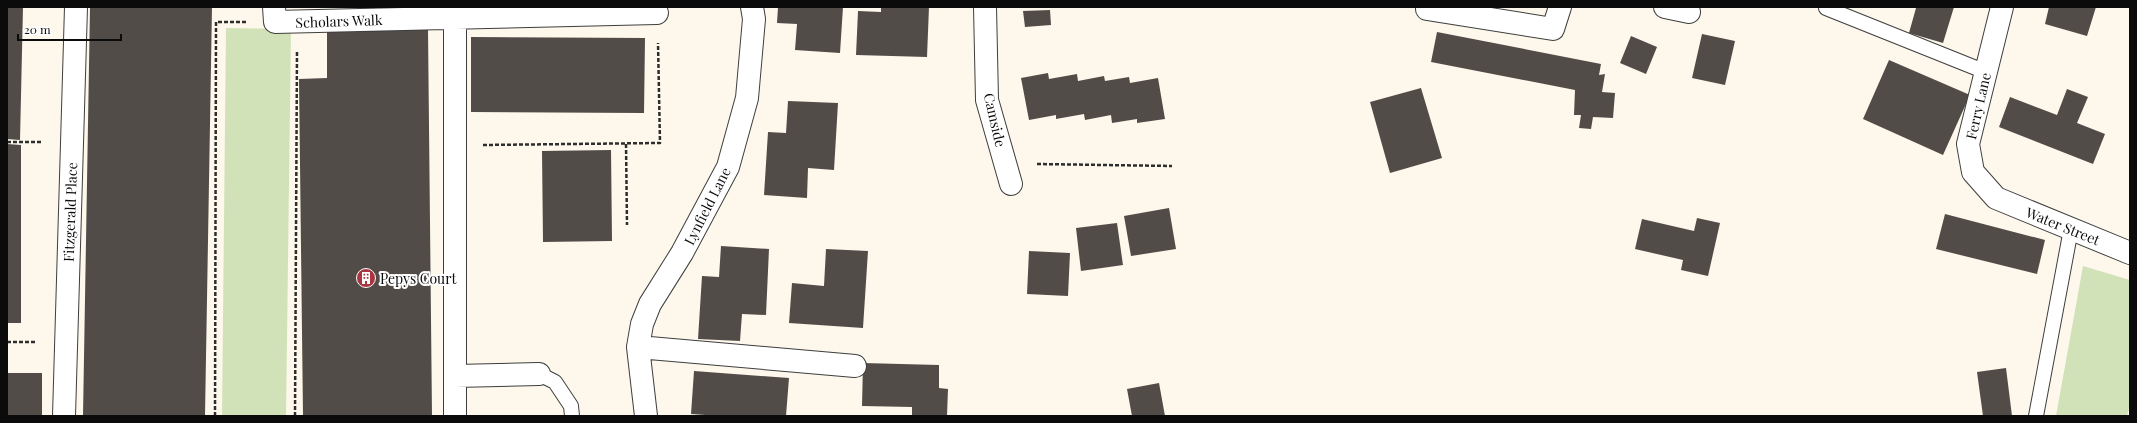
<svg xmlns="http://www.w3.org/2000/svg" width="2137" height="423" font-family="'Playfair Display',serif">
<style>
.green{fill:#d1e2b9}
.building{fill:#524c49}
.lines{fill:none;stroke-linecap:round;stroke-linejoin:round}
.service-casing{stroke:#3e3e3e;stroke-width:16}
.minor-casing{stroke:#3e3e3e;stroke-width:24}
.path{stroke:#2d2d2d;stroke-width:2.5;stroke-dasharray:4 2;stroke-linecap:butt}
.service{stroke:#fff;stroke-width:14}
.minor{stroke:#fff;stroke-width:22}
.labels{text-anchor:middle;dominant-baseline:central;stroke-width:4;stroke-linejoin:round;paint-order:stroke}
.street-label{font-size:14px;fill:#0b0b0b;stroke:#fff}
.poi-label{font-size:14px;fill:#0b0b0b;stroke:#fff;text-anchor:start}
</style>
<rect width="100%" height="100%" fill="#fdf8eb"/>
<path class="green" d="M226,28L291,29L286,416H222Z
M2083,266L2130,280V405L2127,416H2056Z"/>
<path class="building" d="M7,7H23L20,140L7,139Z
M90,7H212L205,416H83Z
M778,7H843L840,53L795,50L797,24L777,23Z
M881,7H929L927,57L856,55L858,11L881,12Z
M1913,7H1954L1943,43L1909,33L1916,8Z
M2049,7H2096L2087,36L2045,24Z
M1050,10L1051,25L1025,27L1023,11Z
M428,29L432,416H303L299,79L327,78V30Z
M1437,32L1601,64L1599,75L1605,74L1602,92L1615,93L1613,118L1593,117L1591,129L1579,128L1581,115H1574L1575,90L1431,62Z
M1702,34L1735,41L1725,85L1692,78Z
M1631,36L1657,47L1646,74L1620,63Z
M471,37L645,38L644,113L471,112Z
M1889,60L1970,95L1943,155L1863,119Z
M1048,73L1049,79L1077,74L1078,81L1104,76L1105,81L1129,77L1130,83L1158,78L1165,119L1137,123V119L1112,123L1111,115L1085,120L1084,114L1056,119V115L1029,120L1021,78Z
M1421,88L1442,158L1390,173L1370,102Z
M2067,89L2088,97L2077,123L2105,134L2093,164L1999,127L2010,97L2057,115Z
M788,101L838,103L834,170L808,168L807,198L764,195L768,132L786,133Z
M7,144L21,145V323H7Z
M611,150L612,241L543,242L542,151Z
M1169,208L1176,249L1131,256L1124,216Z
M1945,214L2045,240L2037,274L1936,249Z
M1697,218L1720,223L1708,276L1681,270L1683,260L1635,249L1642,219L1694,231Z
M1117,223L1123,265L1081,271L1076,228Z
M721,246L769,249L766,315L742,314L740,341L698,339L702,276L719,277Z
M826,249L868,251L863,328L789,323L792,283L824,286Z
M1029,251L1070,253L1068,296L1027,294Z
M863,363L939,365V388L948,389L947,416H912V407L862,406Z
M2006,368L2012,416H1983L1977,372Z
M694,371L789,378L786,416H720L691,414Z
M7,373H42V416H7Z
M1159,383L1165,416H1132L1127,389Z"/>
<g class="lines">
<defs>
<path id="service" d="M1826,8L1986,72
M539,374L555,382L571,406L572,416
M2036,416L2071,229"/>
<path id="minor" d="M274,7L275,22L657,13
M985,7L987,100L1011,184
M1665,7L1689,12
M2002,7L1968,144L1973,172L1996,198L2130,253
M1427,9L1553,29L1560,7
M455,17V416
M638,347L855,366
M455,376L539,374
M64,416L76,7
M646,416L638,347L642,324L650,304L682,253L728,167L747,98L754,19L752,7"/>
</defs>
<use href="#service" class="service-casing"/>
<use href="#minor" class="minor-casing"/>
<path class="path" d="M7,142H42
M626,144L627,225
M483,145L660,143L658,43
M1037,164L1172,166
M7,342H36
M215,416L216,22H246
M295,416L297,50"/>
<use href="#service" class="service"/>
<use href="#minor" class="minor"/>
</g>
<defs>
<symbol id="building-disc" viewBox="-11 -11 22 22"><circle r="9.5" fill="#a93442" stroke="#fff"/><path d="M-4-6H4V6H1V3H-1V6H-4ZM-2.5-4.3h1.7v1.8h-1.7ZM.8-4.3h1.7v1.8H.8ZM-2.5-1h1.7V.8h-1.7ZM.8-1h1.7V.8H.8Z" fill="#fff"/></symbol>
</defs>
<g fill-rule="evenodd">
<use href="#building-disc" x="355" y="267" width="22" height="22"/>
</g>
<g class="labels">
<g class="street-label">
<text transform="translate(339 21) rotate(-2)">Scholars Walk</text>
<text transform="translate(1978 106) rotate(-77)">Ferry Lane</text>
<text transform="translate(995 120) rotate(77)">Camside</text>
<text transform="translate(707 206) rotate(-63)">Lynfield Lane</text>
<text transform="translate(70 212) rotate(-88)">Fitzgerald Place</text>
<text transform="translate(2063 226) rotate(22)">Water Street</text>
</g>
<g class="poi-label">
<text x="380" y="278">Pepys Court</text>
</g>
</g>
<rect width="2137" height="423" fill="none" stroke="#0b0b0b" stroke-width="16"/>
<path d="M18 34v6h103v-6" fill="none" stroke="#0b0b0b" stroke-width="2"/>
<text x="24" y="34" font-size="12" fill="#0b0b0b" stroke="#ffffff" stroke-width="3" paint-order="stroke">20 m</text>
</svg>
